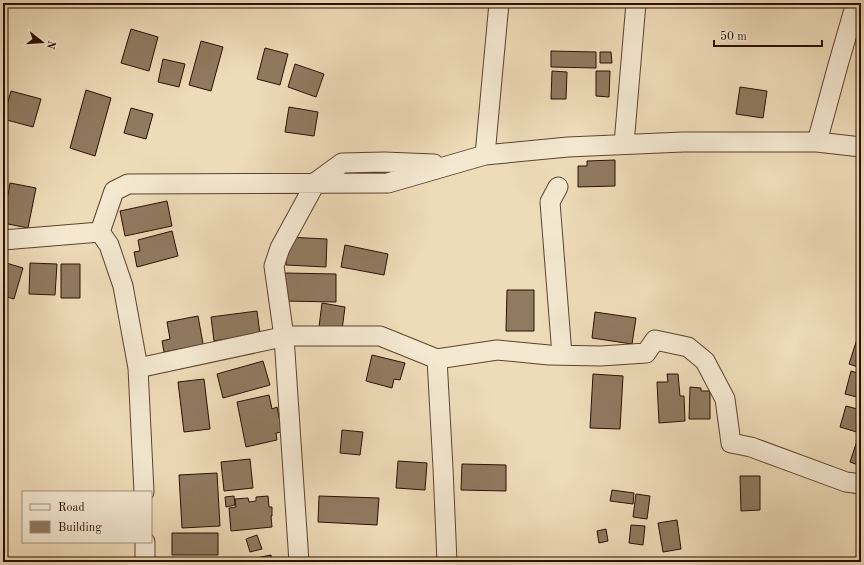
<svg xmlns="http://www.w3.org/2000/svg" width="864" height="565" font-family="'Old Standard TT',serif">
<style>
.building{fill:#907a60;stroke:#2b1000}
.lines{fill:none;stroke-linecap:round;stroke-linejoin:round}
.minor-casing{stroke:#5c432e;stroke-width:21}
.minor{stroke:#f4e8d1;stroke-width:19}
</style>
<rect width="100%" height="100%" fill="#eedbb8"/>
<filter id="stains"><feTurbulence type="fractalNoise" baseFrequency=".005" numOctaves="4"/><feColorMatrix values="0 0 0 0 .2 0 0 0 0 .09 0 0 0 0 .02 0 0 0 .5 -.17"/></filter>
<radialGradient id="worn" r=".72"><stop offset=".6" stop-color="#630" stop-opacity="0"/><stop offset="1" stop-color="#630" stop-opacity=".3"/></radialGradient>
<path class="building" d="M131,29L158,37L149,71L121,63Z
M201,41L223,47L211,91L189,85Z
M265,48L288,54L280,85L257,79Z
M551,51L596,52V68L551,67Z
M600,52H611L612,63H600Z
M163,59L185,64L179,87L158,82Z
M295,64L324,74L316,97L288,87Z
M552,71L567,72L566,99H551Z
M596,71H610L609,97L596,96Z
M740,87L767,91L763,118L736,114Z
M86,90L111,98L95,156L70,148Z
M11,91L41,99L33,127L3,119Z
M289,107L318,112L314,136L285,132Z
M131,108L153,114L146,139L124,133Z
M615,160V186L578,187V166H587V161Z
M10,183L36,188L28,228L3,223Z
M167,201L172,226L125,236L120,211Z
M172,231L178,256L137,267L134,252L140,251L138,240Z
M287,237L327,239L326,267L286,265Z
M345,245L388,254L384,275L341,267Z
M3,262L23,268L14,299L3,296Z
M30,263L57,264L55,295L29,294Z
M61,264H80V298H61Z
M285,273L336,274V302L284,301Z
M507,290H534V331H506Z
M322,303L345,307L342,330L319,327Z
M257,311L260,334L214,341L211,317Z
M595,312L636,318L632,344L592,338Z
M198,316L204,349L175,350L164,352L162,341L170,339L167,322Z
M858,336L861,337V368L849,364Z
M372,355L405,363L400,380L394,379L392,388L366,381Z
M263,361L270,385L223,398L217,374Z
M851,371L861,374V398L845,394Z
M593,374L623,376L620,429L590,428Z
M667,374H678L680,396H684L685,421L659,423L657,382H668Z
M204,379L210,429L184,432L178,382Z
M690,387L701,388V391H710V419H689Z
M269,395L272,409L277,407L282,432L276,433L277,440L246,447L237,402Z
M846,406L861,410L860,433L840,427Z
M342,430L363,432L360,455L340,453Z
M858,438L861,439V466L850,462Z
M250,459L253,488L224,491L221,462Z
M398,461L427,463L425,490L396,488Z
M462,464L506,465V491L461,490Z
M217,473L220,526L182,528L179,475Z
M740,476H760V510L741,511Z
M612,490L634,493L633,504L610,501Z
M636,494L650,496L647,519L633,517Z
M234,496L235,505L226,507L225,497Z
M268,496L269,507H272V516H271L272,527L231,531L229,508L236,507L235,499L248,498L249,502L256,501V497Z
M319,496L379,498L377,525L318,522Z
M677,520L681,549L663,552L658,523Z
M631,525L645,526L643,545L629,543Z
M606,529L608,541L599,543L597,531Z
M172,533H218V555H172Z
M257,535L262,549L250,552L246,539Z
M271,555L272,562H236Z
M384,558L424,562H384Z"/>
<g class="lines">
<defs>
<path id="minor" d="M817,142L838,65L854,10L859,3
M624,144L636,3
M485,155L499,3
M558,187L550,202L562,355
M100,232L114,191L128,184L388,183L485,155L568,147L683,142H817L861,147
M3,240L100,232L109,245L123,286L138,368L144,492
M437,359L497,350L549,355L601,356L646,353L655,340L688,347L705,361L725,399L731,443L751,447L846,482L861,484
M138,368L287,336H380L437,359L443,468L447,562
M145,542V562
M299,562L284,337L274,266L280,248L316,182L342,163L384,162L434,164"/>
</defs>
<use href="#minor" class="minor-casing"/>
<use href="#minor" class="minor"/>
</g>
<rect width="864" height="565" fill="none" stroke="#eedbb8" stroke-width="16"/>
<rect x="4" y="4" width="856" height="557" fill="none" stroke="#2b1000" stroke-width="2"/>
<rect x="8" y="8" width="848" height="549" fill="none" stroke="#2b1000"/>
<rect x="22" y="491" width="130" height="52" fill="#f4e8d1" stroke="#a4927d"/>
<rect x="30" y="504" width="20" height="6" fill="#f4e8d1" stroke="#a4927d"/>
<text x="58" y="511" font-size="12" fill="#2b1000">Road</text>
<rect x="30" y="521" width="20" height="12" fill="#907a60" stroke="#a4927d"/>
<text x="58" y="531" font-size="12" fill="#2b1000">Building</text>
<g transform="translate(42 42) rotate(107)" stroke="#f4e8d1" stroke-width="3" paint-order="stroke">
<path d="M0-3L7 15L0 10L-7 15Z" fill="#2b1000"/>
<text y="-6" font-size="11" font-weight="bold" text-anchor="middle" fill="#2b1000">N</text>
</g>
<path d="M714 40v6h108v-6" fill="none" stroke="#2b1000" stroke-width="2"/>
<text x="720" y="40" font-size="12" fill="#2b1000" stroke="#f4e8d1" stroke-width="3" paint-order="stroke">50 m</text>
<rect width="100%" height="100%" filter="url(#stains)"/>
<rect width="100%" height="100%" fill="url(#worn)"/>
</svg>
